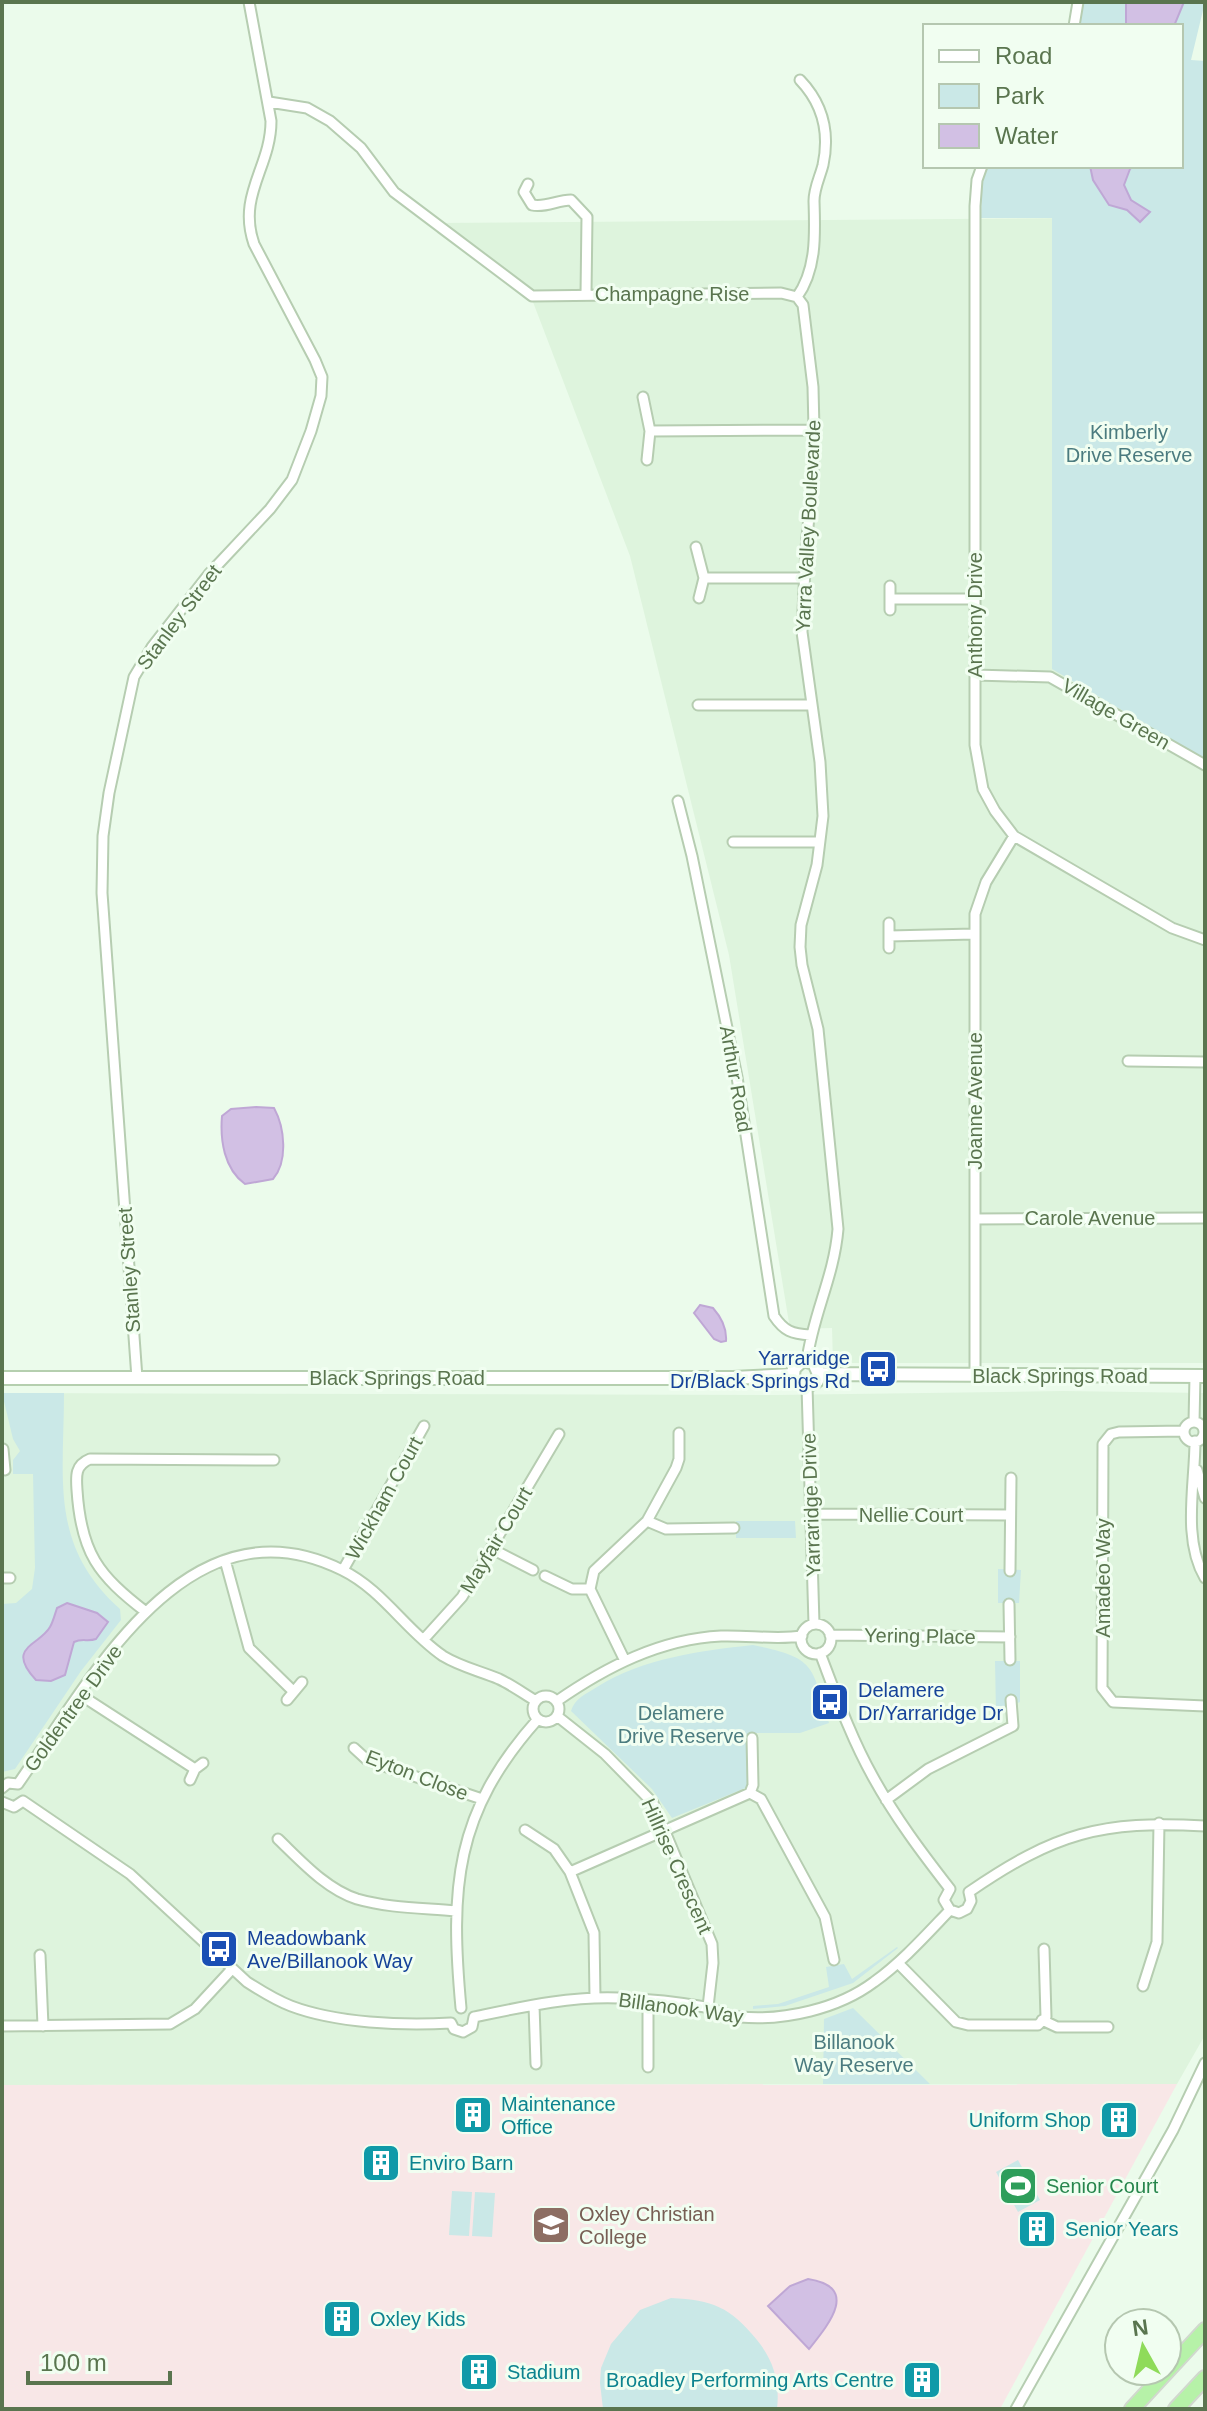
<svg xmlns="http://www.w3.org/2000/svg" width="1207" height="2411" font-family="Helvetica,sans-serif">
<style>
.residential{fill:#def4dd}
.education{fill:#f8e7e7}
.green{fill:#cae8e7}
.water{fill:#d2c0e4;stroke:#bfa7d5;stroke-width:2}
.lines{fill:none;stroke-linecap:round;stroke-linejoin:round}
.minor-casing{stroke:#b6cdb1;stroke-width:13}
.secondary-casing{stroke:#b5cfaf;stroke-width:16}
.trunk-casing{stroke:#d1d8ce;stroke-width:18}
.minor{stroke:#fff;stroke-width:9}
.secondary{stroke:#fff;stroke-width:12}
.trunk{stroke:#b6f2a8;stroke-width:14}
.labels{text-anchor:middle;dominant-baseline:central;stroke-width:6;stroke-linejoin:round;paint-order:stroke}
.street-label{font-size:20px;fill:#5a754f;stroke:#f1fef1}
.park-label{font-size:20px;fill:#4b7b7f;stroke:#f1fef1}
.transit-label{font-size:20px;fill:#164399;stroke:#f1fef1;text-anchor:start}
.culture-label{font-size:20px;fill:#0d838f;stroke:#f1fef1;text-anchor:start}
.leisure-label{font-size:20px;fill:#27864d;stroke:#f1fef1;text-anchor:start}
.education-label{font-size:20px;fill:#785e54;stroke:#f1fef1;text-anchor:start}
</style>
<rect width="100%" height="100%" fill="#ebfbeb"/>
<path class="residential" d="M1205,217V1363H833L832,1328L790,1329L729,955L630,556L533,302L437,233L436,223Z
M1063,1391L1205,1393V2035L1177,2084L2,2085V1393L777,1395Z"/>
<path class="education" d="M1177,2084L1000,2409H2V2085Z"/>
<path class="green" d="M1084,2H1205L1191,60L1205,61V759L1052,669V218H981L982,182L987,166H1181V26H1079Z
M2,1393H64C64,1480 49,1545 120,1609L121,1620L81,1671L15,1769L2,1772V1604L16,1603L32,1589L35,1568L33,1474H13V1460L20,1451L13,1439Z
M736,1521H795L796,1538H736Z
M998,1569L1021,1570L1019,1603H998Z
M753,1645C817,1658 811,1665 829,1723L800,1733H748V1787L672,1818L652,1789L571,1711C575,1698 586,1694 597,1687C644,1658 699,1651 753,1645Z
M995,1661H1020V1702L996,1713Z
M897,1947L898,1948L853,1983L785,2006L753,2009V2006L778,2004L829,1987L826,1967L844,1964L852,1979Z
M853,2008L930,2084H823L824,2019Z
M1018,2160L1040,2200L1018,2212L996,2172Z
M452,2191L472,2192L469,2236L449,2235Z
M475,2192L495,2193L492,2237L472,2236Z
M671,2298C713,2300 730,2307 757,2340C774,2361 780,2382 777,2409H603L600,2383L601,2368L611,2344L640,2310Z"/>
<path class="water" d="M1126,2H1184L1174,26H1126Z
M1090,166H1134L1130,169L1124,185L1131,200L1150,212L1140,222L1127,210L1109,205L1093,180Z
M256,1107L274,1108C285,1128 288,1162 273,1179L245,1184C224,1169 220,1140 222,1116L231,1109Z
M700,1305L713,1308C721,1317 727,1328 726,1341L721,1342L714,1339L694,1313Z
M67,1603L97,1613L108,1622L96,1639C88,1642 82,1638 74,1642L65,1675L51,1681L36,1680C5,1647 39,1646 50,1627C53,1622 55,1614 57,1608Z
M808,2279C860,2287 829,2324 809,2349L768,2306L790,2286Z"/>
<g class="lines">
<defs>
<path id="minor" d="M1074,26L1078,2
M800,80C823,104 830,132 823,165C820,177 814,188 814,201C815,233 817,269 797,297L803,305L813,387L814,430L813,474L806,548L802,632L820,762L823,816L817,865L801,925L800,947L802,965L818,1029L838,1229C834,1277 813,1314 807,1360
M269,102L307,108L330,121L361,148L394,192L532,296L781,293L797,297
M982,166L977,180L975,206V745L983,789L995,811L1014,836L1172,928L1205,940
M528,184L524,192L532,205C546,208 557,200 571,200L587,217L586,294
M643,397L650,431L647,460
M650,431L814,430
M696,547L704,578L699,598
M704,578H804
M890,586V610
M890,599H975
M975,675L1050,677L1205,765
M698,705H812
M678,801L692,856L737,1077L774,1316C784,1331 792,1334 810,1335
M733,842H818
M889,936L974,934
M889,948V923
M1128,1061L1205,1062
M975,1219L1205,1218
M975,1375V914L986,882L1014,836
M137,1378L102,893L103,836L109,793L134,677L152,647L209,574L270,509L292,480L311,431L321,396L322,377L315,360L254,244C237,195 271,167 271,121L249,2
M807,1386L814,1624
M1194,1422L1195,1376
M1184 1432a10 10 0 1 1 20 0a10 10 0 1 1-20 0Z
M1184,1431L1119,1432L1111,1434L1103,1444L1102,1688L1113,1702L1205,1706
M1195,1441C1195,1484 1182,1539 1205,1578
M3,1449L5,1470
M1197,1470L1205,1498
M812,1514L1010,1515
M647,1521L666,1529L734,1528
M492,1549L533,1570
M225,1560L249,1648L293,1691
M343,1570L424,1426
M1010,1571L1011,1478
M545,1576L572,1589H590
M2,1578H10
M1009,1604L1010,1660
M146,1612C98,1575 81,1553 77,1490C76,1476 75,1465 90,1459L274,1460
M801 1639a15 15 0 1 1 30 0a15 15 0 1 1-30 0Z
M830,1635L1010,1637
M424,1639L462,1597L559,1434
M820,1653C836,1695 851,1738 873,1777C895,1817 922,1853 950,1889
M625,1661L590,1589L594,1571L647,1521L676,1468L679,1459V1433
M79,1694L195,1769
M533 1709a13 13 0 1 1 26 0a13 13 0 1 1-26 0Z
M287,1700L302,1682
M557,1701C606,1667 660,1639 721,1636C748,1635 776,1640 802,1636
M557,1716L605,1754L653,1803L712,1944L713,1963L708,2007
M354,1748L366,1759L378,1764L482,1799
M190,1780L195,1769L203,1763
M18,1784C90,1681 187,1493 342,1570C383,1590 406,1631 443,1656C461,1667 480,1671 499,1679C512,1685 524,1694 536,1701
M2,1788L8,1783L18,1784
M750,1793L753,1785L752,1738
M886,1800L928,1769L1013,1726L1011,1700
M23,1801L130,1874L247,1982C261,1991 275,2000 291,2006C336,2023 402,2026 451,2023
M2,1802L14,1807L23,1801
M525,1830L554,1849L570,1872L594,1933L595,1998
M278,1839C301,1861 326,1889 357,1899C388,1908 423,1908 455,1911
M570,1872L750,1793L761,1799L825,1917L834,1960
M950,1889L944,1900L950,1910
M969,1892C1055,1833 1101,1820 1205,1826
M950,1910L959,1913L967,1909L971,1901L969,1892
M40,1955L43,2026
M898,1963L956,2022L968,2025H1038L1046,2017L1044,1949
M1143,1986L1157,1942L1159,1823
M534,2005L536,2064
M461,2008C450,1888 454,1813 538,1719
M474,2017C522,2007 570,1996 619,1998C647,1999 678,2002 705,2007C717,2010 727,2016 740,2017C784,2021 838,2009 874,1982C902,1962 926,1935 950,1910
M1042,2020L1057,2027H1108
M451,2023L454,2029L463,2032L472,2027L474,2017
M2,2026L170,2024L195,2009L232,1969
M648,2067V2000
M1016,2409L1173,2130L1205,2063"/>
<path id="secondary" d="M819,1374L1205,1376
M793,1375L794,1368L803,1360L814,1363L819,1374
M793,1375L796,1382L807,1386L817,1381L819,1374
M2,1378H733L793,1375"/>
<path id="trunk" d="M1132,2409L1205,2330
M1176,2409L1205,2378"/>
</defs>
<use href="#minor" class="minor-casing"/>
<use href="#secondary" class="secondary-casing"/>
<use href="#trunk" class="trunk-casing"/>
<use href="#minor" class="minor"/>
<use href="#secondary" class="secondary"/>
<use href="#trunk" class="trunk"/>
</g>
<defs>
<symbol id="bus-square" viewBox="-11 -11 22 22"><rect x="-9" y="-9" width="18" height="18" rx="4" fill="#1a4fb4" stroke="#f1fef1"/><path d="M-5-6H5V4H4V6H2V4H-2V6H-4V4H-5ZM-3.5-4V0h7V-4ZM-3.5 1.2v1.5H-2V1.2ZM2 1.2v1.5H3.5V1.2Z" fill="#fff"/></symbol>
<symbol id="building-square" viewBox="-11 -11 22 22"><rect x="-9" y="-9" width="18" height="18" rx="4" fill="#0f9aa8" stroke="#f1fef1"/><path d="M-4-6H4V6H1V3H-1V6H-4ZM-2.5-4.3h1.7v1.8h-1.7ZM.8-4.3h1.7v1.8H.8ZM-2.5-1h1.7V.8h-1.7ZM.8-1h1.7V.8H.8Z" fill="#fff"/></symbol>
<symbol id="stadium-square" viewBox="-11 -11 22 22"><rect x="-9" y="-9" width="18" height="18" rx="4" fill="#2e9e5b" stroke="#f1fef1"/><path d="M0-5a6.5 5 0 1 0 0 10a6.5 5 0 1 0 0-10ZM-3.5-1.8h7v3.6h-7Z" fill="#fff"/></symbol>
<symbol id="school-square" viewBox="-11 -11 22 22"><rect x="-9" y="-9" width="18" height="18" rx="4" fill="#8d6e63" stroke="#f1fef1"/><path d="M0-5L7-2L0 1L-7-2ZM-4 1L0 2.5L4 1V4Q0 6-4 4Z" fill="#fff"/></symbol>
</defs>
<g fill-rule="evenodd">
<use href="#bus-square" x="856" y="1347" width="44" height="44"/>
<use href="#bus-square" x="808" y="1680" width="44" height="44"/>
<use href="#bus-square" x="197" y="1927" width="44" height="44"/>
<use href="#building-square" x="451" y="2093" width="44" height="44"/>
<use href="#building-square" x="1097" y="2098" width="44" height="44"/>
<use href="#building-square" x="359" y="2141" width="44" height="44"/>
<use href="#stadium-square" x="996" y="2164" width="44" height="44"/>
<use href="#school-square" x="529" y="2203" width="44" height="44"/>
<use href="#building-square" x="1015" y="2207" width="44" height="44"/>
<use href="#building-square" x="320" y="2297" width="44" height="44"/>
<use href="#building-square" x="457" y="2350" width="44" height="44"/>
<use href="#building-square" x="900" y="2358" width="44" height="44"/>
</g>
<g class="labels">
<g class="street-label">
<text x="672" y="294">Champagne Rise</text>
<text transform="translate(808 526) rotate(-87)">Yarra Valley Boulevarde</text>
<text transform="translate(975 615) rotate(-90)">Anthony Drive</text>
<text transform="translate(179 617) rotate(-53)">Stanley Street</text>
<text transform="translate(1116 714) rotate(30)">Village Green</text>
<text transform="translate(736 1079) rotate(80)">Arthur Road</text>
<text transform="translate(975 1101) rotate(-90)">Joanne Avenue</text>
<text x="1090" y="1218">Carole Avenue</text>
<text transform="translate(129 1270) rotate(-94)">Stanley Street</text>
<text x="1060" y="1376">Black Springs Road</text>
<text x="397" y="1378">Black Springs Road</text>
<text transform="translate(384 1498) rotate(-61)">Wickham Court</text>
<text transform="translate(811 1505) rotate(-92)">Yarraridge Drive</text>
<text x="911" y="1515">Nellie Court</text>
<text transform="translate(496 1540) rotate(-59)">Mayfair Court</text>
<text transform="translate(1103 1578) rotate(-90)">Amadeo Way</text>
<text transform="translate(920 1636) rotate(1)">Yering Place</text>
<text transform="translate(73 1708) rotate(-54)">Goldentree Drive</text>
<text transform="translate(417 1775) rotate(21)">Eyton Close</text>
<text transform="translate(677 1866) rotate(66)">Hillrise Crescent</text>
<text transform="translate(681 2008) rotate(8)">Billanook Way</text>
</g>
<g class="park-label">
<text x="1129" y="432">Kimberly<tspan x="1129" dy="23">Drive Reserve</tspan></text>
<text x="681" y="1713">Delamere<tspan x="681" dy="23">Drive Reserve</tspan></text>
<text x="854" y="2042">Billanook<tspan x="854" dy="23">Way Reserve</tspan></text>
</g>
<g class="transit-label">
<text x="850" y="1358" text-anchor="end">Yarraridge<tspan x="850" dy="23">Dr/Black Springs Rd</tspan></text>
<text x="858" y="1690">Delamere<tspan x="858" dy="23">Dr/Yarraridge Dr</tspan></text>
<text x="247" y="1938">Meadowbank<tspan x="247" dy="23">Ave/Billanook Way</tspan></text>
</g>
<g class="culture-label">
<text x="501" y="2104">Maintenance<tspan x="501" dy="23">Office</tspan></text>
<text x="1091" y="2120" text-anchor="end">Uniform Shop</text>
<text x="409" y="2163">Enviro Barn</text>
<text x="1065" y="2229">Senior Years</text>
<text x="370" y="2319">Oxley Kids</text>
<text x="507" y="2372">Stadium</text>
<text x="894" y="2380" text-anchor="end">Broadley Performing Arts Centre</text>
</g>
<g class="leisure-label">
<text x="1046" y="2186">Senior Court</text>
</g>
<g class="education-label">
<text x="579" y="2214">Oxley Christian<tspan x="579" dy="23">College</tspan></text>
</g>
</g>
<rect width="1207" height="2411" fill="none" stroke="#5a754f" stroke-width="8"/>
<rect x="923" y="24" width="260" height="144" fill="#f1fef1" stroke="#b5c7b0" stroke-width="2"/>
<rect x="939" y="50" width="40" height="12" fill="#ffffff" stroke="#b5c7b0" stroke-width="2"/>
<text x="995" y="64" font-size="24" fill="#5a754f">Road</text>
<rect x="939" y="84" width="40" height="24" fill="#cae8e7" stroke="#b5c7b0" stroke-width="2"/>
<text x="995" y="104" font-size="24" fill="#5a754f">Park</text>
<rect x="939" y="124" width="40" height="24" fill="#d2c0e4" stroke="#b5c7b0" stroke-width="2"/>
<text x="995" y="144" font-size="24" fill="#5a754f">Water</text>
<g transform="translate(1143 2347) rotate(352)"><circle r="38" fill="#f1fef1" stroke="#b5c7b0" stroke-width="2"/>
<path d="M0-6L14 30L0 20L-14 30Z" fill="#8fdb5a"/>
<text y="-12" font-size="22" font-weight="bold" text-anchor="middle" fill="#5a754f">N</text>
</g>
<path d="M28 2371v12h142v-12" fill="none" stroke="#5a754f" stroke-width="4"/>
<text x="40" y="2371" font-size="24" fill="#5a754f" stroke="#f1fef1" stroke-width="6" paint-order="stroke">100 m</text>
</svg>
